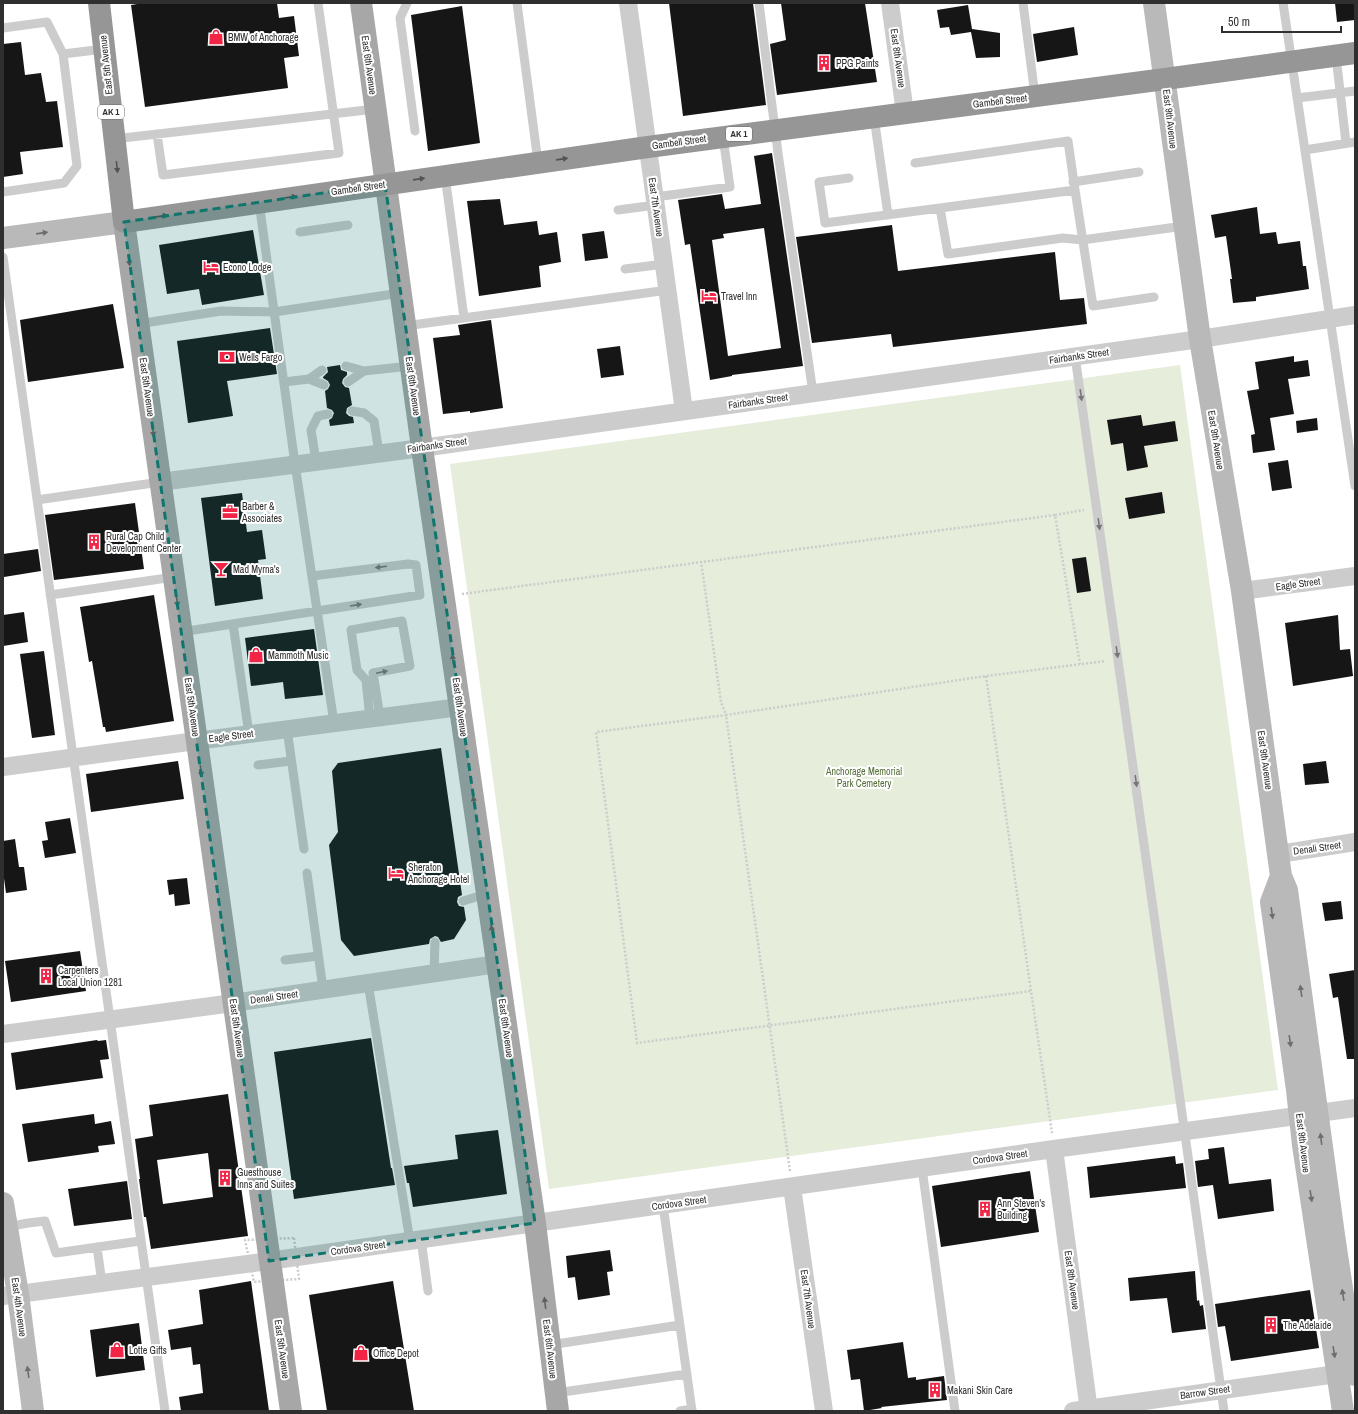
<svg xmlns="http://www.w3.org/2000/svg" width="1358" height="1414" font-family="'Archivo Narrow',sans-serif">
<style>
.green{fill:#e6eddb}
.building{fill:#161616;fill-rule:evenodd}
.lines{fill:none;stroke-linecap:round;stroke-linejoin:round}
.path{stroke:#ccc;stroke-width:2.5;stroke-dasharray:2 2;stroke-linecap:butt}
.lane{stroke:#ccc;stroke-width:9}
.street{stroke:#ccc;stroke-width:18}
.secondary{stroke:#b9b9b9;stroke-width:22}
.primary{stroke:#a7a7a7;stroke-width:22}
.highway{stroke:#969696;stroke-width:22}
.oneway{fill:#535353}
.oneway2{fill:#6d6d6d}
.oneway3{fill:#5f5f5f}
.oneway4{fill:#767676}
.marked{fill:#0f766e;fill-opacity:0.2;stroke:#0f766e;stroke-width:3;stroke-dasharray:8 5;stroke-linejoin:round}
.labels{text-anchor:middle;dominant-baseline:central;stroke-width:4;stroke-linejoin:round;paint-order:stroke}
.shield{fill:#fff;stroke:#6d6d6d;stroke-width:1}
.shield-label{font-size:9px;font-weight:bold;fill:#2f2f2f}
.poi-label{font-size:10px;fill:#2f2f2f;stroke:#fff;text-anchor:start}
.street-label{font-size:10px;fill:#2f2f2f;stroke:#fff}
.park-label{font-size:10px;fill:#566e39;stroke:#fff}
</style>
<rect width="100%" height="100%" fill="#fff"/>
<path class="green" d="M1180,365L1278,1090L549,1189L450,464Z"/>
<path class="building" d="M143,3H277L279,18L294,16L299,56L284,58L288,88L145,107L131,5Z
M669,3H753L766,105L683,116Z
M781,3H865L877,82L777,95L770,44L786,40Z
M1335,3H1355V20L1337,22Z
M968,5L972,29L1000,33V57L976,58L971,32L951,35L949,27L940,28L937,10Z
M462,6L480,143L428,151L411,15Z
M1074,27L1078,55L1037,62L1033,34Z
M21,42L25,75L41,73L46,102L57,101L63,147L20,152L23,174L3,177V44Z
M772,153L803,366L732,375V376L710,380L690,244L685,245L678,200L722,194L725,209L761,204L754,156ZM764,228L781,348L728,356L712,240L724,238L723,234Z
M500,199L504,225L537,221L539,235L557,232L561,262L539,266L541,287L479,296L467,201Z
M1257,207L1260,234L1276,232L1278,244L1300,241L1303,266H1306L1309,289L1256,297V301L1233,303L1230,279H1232L1226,236L1215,238L1211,215Z
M892,225L898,271L1055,252L1060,300L1084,298L1087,324L893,347L891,334L812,343L796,237Z
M253,230L264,295L202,305L199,289L167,294L159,245Z
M604,231L608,258L585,261L582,234Z
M113,304L124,368L28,382L20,320Z
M491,320L503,408L470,413V411L443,414L433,338L460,335L458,325Z
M270,328L277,374L227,381L233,416L188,423L177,341Z
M620,346L624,375L601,378L597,349Z
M1294,356V362L1308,360L1310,376L1288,379L1294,414L1270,418L1275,450L1253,453L1251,435L1255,434L1247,391L1259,389L1255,362Z
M340,365L341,370L347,372V375L343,379L342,383L345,387L349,388L352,405L347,408L346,413L349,416L353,417L354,423L330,426L329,420L332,418L334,413L332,410L327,408L325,391L328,389L330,385L328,381L323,378V377L328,372L327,367Z
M1141,415L1143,426L1175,421L1178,441L1144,446L1148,467L1127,471L1123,443L1111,445L1107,420Z
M1317,418L1318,430L1297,433L1296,421Z
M1288,460L1292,488L1272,491L1268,463Z
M1162,492L1165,513L1129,519L1125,498Z
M242,493L247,532L262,530L266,559L258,560L263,599L215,606L201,498Z
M135,503L144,569L54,580L45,515Z
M38,549L41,571L4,577L3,554Z
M1086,557L1091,591L1077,593L1072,559Z
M154,595L174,721L106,732L105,727H103L92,661L89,662L80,607Z
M24,612L28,642L3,646V615Z
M1338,615L1340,650L1350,649L1353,676L1293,686L1285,623Z
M314,629L323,695L285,699L283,682L251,686L245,638Z
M44,651L55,735L32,738L20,654Z
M441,748L462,895L458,897L457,902L459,906L464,907L466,920L454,939L441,942L438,937L435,936L430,939L429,944L354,956L341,940L329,845L338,832L332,771L338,763Z
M178,761L184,799L91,812L86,774Z
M1326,761L1329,783L1305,785L1303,764Z
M70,818L76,853L45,858L42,841L48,840L45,822Z
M15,839L19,867H24L27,890L6,893L3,871V841Z
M187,878L190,904L175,906L174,894L169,895L167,880Z
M1341,901L1343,919L1325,921L1322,903Z
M80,951L86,991L11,1002L5,961Z
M1355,970V1059H1347L1338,997L1333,998L1329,974Z
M371,1038L391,1168H392L395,1185L294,1199L274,1052Z
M97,1040L98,1041L106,1040L109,1059L100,1060L103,1078L16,1090L11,1053Z
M228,1094L248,1236L151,1249L146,1217H144L139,1179H140L135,1139L153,1136L149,1105ZM208,1153L213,1197L163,1204L157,1160Z
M94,1114L95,1124L111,1121L115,1144L98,1146L99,1152L28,1162L22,1124Z
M498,1130L507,1194L413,1207L409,1183H407L404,1166L458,1159L455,1135Z
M1224,1147L1229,1184L1271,1179L1274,1211L1218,1219L1213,1185L1198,1187L1195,1161L1209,1159L1208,1149Z
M1175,1156L1176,1164L1183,1163L1186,1188L1090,1198L1087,1167Z
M1030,1171L1039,1232L941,1247L932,1186Z
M127,1181L132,1219L74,1226L68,1189Z
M610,1250L613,1271L607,1272L610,1295L578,1300L575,1277L568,1278L566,1256Z
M1195,1271L1197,1301L1199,1300L1200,1306L1203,1305L1206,1329L1172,1333L1167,1298L1130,1301L1128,1278Z
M251,1281L269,1411H181L179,1397L203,1393L200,1364L193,1365L191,1347L171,1350L168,1330L203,1324L199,1290Z
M393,1281L414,1411H327L309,1295Z
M1310,1290L1319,1348L1231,1361L1225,1326L1218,1327L1215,1304Z
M139,1323L145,1370L96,1377L90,1330Z
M903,1342L908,1378L916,1377V1380L944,1376L947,1400L881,1407L882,1408L864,1411L860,1379L851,1380L847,1350Z"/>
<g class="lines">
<path class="path" d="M1055,515L1084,510
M701,561L721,702L726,715L986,676L1106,661
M462,594L1055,515L1080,664
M986,676L1031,991L1052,1133
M790,1171L726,715L596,732L637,1043L1031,991
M294,1238L299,1279L254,1282L245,1240Z"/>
<path class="lane" d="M407,3L400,18L415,131
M517,3L538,162
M759,3L778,153L813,393
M1023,3L1035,96
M1283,3L1355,486
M3,28L47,22L63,54L77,166L64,183L3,192
M63,54L104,49
M1336,56L1346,143
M1297,98L1355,91
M874,117L888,215
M157,134L163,175L339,153L318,3
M114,139L375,109
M1305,150L1355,142
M915,163L1068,141L1075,190
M445,175L464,318
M849,178L819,182L825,223L940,208L948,254L1063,238L1082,240L1184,226
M1073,182L1139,172
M655,197L730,187L723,137
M259,202L295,464L334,723
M940,208L1075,190L1093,306L1154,297
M618,210L656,205
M300,232L348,225
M3,257L165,1411
M625,269L664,264
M138,324L221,311L274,312L400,293
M405,326L668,290
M1075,356L1224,1411
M346,366L364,371
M309,379L322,370
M284,382L309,379L324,385
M348,382L364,371L410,366
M352,411L364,413L374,421L379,453
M316,461L311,430L318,416L328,414
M37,500L160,482
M50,595L174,577
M233,624L249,734
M181,632L420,595L416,565L408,564L312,576
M370,719L366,680L357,670L351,630L402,621L410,666L373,673L380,717
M287,729L304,849
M258,765L291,761
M307,873L323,989
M463,901L486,894
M285,960L318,956
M434,973L435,942
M368,983L410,1241
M922,1168L955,1411
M663,1205L692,1411
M7,1227L28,1223L45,1221L56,1253L140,1241
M421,1239L428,1291
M97,1247L102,1283
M550,1345L680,1325
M556,1393L687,1374
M680,1411L692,1409"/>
<path class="street" d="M628,3L684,411
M890,3L905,113
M160,482L422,448L1200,339L1355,315
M1242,591L1355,576
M3,767L196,741L460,707
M1279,854L1355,842
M3,1034L233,1003L497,964
M1054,1149L1089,1411
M792,1187L824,1411
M3,1296L269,1261L1054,1149L1355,1108
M1073,1411L1337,1374"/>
<path class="secondary" d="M1154,3L1200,339L1242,591L1281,876L1287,890L1334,1235L1355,1375
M3,238L124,222
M1281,876L1271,902L1297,1090L1303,1145L1343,1411
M3,1203L18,1294L33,1411"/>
<path class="primary" d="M361,3L422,448L535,1223L558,1411
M124,222L291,1411"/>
<path class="highway" d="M99,3L124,222L648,147L1165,79L1355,53"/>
</g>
<defs><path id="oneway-solid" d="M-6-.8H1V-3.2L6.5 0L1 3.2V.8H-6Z"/></defs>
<g class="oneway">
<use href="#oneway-solid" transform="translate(562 159) rotate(-8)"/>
<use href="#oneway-solid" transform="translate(117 167) rotate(84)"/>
<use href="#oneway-solid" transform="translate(419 179) rotate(-8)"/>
<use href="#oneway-solid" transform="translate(291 197) rotate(-8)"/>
<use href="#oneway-solid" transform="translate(162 216) rotate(-8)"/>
</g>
<g class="oneway2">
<use href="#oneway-solid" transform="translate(42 233) rotate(-8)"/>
<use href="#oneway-solid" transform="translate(1272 913) rotate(82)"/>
<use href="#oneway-solid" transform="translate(1301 991) rotate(-98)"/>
<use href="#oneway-solid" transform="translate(1290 1041) rotate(82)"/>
<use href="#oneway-solid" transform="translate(1321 1139) rotate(-97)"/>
<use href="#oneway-solid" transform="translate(1311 1196) rotate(81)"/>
<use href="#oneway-solid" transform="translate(1343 1295) rotate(-99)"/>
<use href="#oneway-solid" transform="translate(1334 1352) rotate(81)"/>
<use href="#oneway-solid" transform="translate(28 1372) rotate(-98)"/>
</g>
<g class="oneway3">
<use href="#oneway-solid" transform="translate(129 260) rotate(82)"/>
<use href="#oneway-solid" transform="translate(153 431) rotate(82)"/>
<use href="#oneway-solid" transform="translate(177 601) rotate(82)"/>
<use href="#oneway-solid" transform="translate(453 660) rotate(-98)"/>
<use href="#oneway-solid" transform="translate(201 771) rotate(82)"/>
<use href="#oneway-solid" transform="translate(474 802) rotate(-98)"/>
<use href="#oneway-solid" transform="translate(492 931) rotate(-98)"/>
<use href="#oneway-solid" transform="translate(529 1184) rotate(-98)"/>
<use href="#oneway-solid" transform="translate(545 1303) rotate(-97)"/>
</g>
<g class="oneway4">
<use href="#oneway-solid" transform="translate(1081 395) rotate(82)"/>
<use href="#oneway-solid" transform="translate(1099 524) rotate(82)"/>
<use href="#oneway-solid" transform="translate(381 567) rotate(173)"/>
<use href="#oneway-solid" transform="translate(356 605) rotate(-9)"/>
<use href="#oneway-solid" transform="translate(1117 652) rotate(82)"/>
<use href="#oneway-solid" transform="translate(382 672) rotate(-12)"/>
<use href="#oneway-solid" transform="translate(1136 781) rotate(82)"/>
</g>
<path class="marked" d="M385,184L535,1223L269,1261L124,222Z"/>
<defs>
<symbol id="shop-bare" viewBox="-9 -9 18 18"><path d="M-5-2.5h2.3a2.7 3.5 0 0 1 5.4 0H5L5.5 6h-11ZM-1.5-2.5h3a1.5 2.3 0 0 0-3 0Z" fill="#f22546" stroke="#fff" stroke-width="2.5" paint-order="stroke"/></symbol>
<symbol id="building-bare" viewBox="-9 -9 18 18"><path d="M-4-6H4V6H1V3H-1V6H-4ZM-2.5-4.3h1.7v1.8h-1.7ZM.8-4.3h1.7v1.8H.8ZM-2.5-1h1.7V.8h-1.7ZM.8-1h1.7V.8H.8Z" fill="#f22546" stroke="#fff" stroke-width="2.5" paint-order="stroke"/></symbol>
<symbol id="hotel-bare" viewBox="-9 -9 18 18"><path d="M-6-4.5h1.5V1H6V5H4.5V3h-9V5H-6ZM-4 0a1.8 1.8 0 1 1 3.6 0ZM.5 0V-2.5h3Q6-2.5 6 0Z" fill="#f22546" stroke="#fff" stroke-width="2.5" paint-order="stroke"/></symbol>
<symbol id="bank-bare" viewBox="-9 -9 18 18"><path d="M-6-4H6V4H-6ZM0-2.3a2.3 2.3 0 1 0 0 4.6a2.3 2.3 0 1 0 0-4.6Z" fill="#f22546" stroke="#fff" stroke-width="2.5" paint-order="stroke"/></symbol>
<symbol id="office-bare" viewBox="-9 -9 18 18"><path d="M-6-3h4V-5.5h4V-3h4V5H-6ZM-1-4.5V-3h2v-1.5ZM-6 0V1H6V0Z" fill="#f22546" stroke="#fff" stroke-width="2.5" paint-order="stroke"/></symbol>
<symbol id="bar-bare" viewBox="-9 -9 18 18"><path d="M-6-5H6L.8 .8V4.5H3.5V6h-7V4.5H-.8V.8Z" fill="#f22546" stroke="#fff" stroke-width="2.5" paint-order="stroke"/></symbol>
</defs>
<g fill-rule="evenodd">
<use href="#shop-bare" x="205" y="26" width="22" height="22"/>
<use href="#building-bare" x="813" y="52" width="22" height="22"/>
<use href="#hotel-bare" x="200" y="256" width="22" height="22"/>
<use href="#hotel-bare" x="698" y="285" width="22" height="22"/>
<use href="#bank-bare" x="216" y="346" width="22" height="22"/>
<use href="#office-bare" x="219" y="501" width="22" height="22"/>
<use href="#building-bare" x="83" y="531" width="22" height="22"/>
<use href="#bar-bare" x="210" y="558" width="22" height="22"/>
<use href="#shop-bare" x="245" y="644" width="22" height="22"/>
<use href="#hotel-bare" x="385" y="862" width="22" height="22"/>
<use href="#building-bare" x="35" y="965" width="22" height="22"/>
<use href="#building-bare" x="214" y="1167" width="22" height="22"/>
<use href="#building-bare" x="974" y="1198" width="22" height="22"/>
<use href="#building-bare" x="1260" y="1314" width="22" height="22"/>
<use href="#shop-bare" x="106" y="1339" width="22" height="22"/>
<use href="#shop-bare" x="350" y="1342" width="22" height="22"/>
<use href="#building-bare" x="924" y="1379" width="22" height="22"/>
</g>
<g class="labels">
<g class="shield">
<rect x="98" y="105" width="26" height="14" rx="3"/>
<rect x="726" y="127" width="26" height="14" rx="3"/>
</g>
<g class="shield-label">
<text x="111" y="112">AK 1</text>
<text x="739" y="134">AK 1</text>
</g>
<g class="poi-label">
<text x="228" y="37">BMW of Anchorage</text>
<text x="836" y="63">PPG Paints</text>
<text x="223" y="267">Econo Lodge</text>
<text x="721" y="296">Travel Inn</text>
<text x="239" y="357">Wells Fargo</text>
<text x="242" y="506">Barber &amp;<tspan x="242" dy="12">Associates</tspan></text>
<text x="106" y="536">Rural Cap Child<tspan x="106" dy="12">Development Center</tspan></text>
<text x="233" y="569">Mad Myrna's</text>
<text x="268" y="655">Mammoth Music</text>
<text x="408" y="867">Sheraton<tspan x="408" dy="12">Anchorage Hotel</tspan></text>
<text x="58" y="970">Carpenters<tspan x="58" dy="12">Local Union 1281</tspan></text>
<text x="237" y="1172">Guesthouse<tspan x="237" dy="12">Inns and Suites</tspan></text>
<text x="997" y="1203">Ann Steven's<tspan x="997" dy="12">Building</tspan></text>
<text x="1283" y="1325">The Adelaide</text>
<text x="129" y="1350">Lotte Gifts</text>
<text x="373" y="1353">Office Depot</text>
<text x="947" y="1390">Makani Skin Care</text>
</g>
<g class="street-label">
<text transform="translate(898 58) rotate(82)">East 8th Avenue</text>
<text transform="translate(106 65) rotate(-96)">East 5th Avenue</text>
<text transform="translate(369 65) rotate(82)">East 6th Avenue</text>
<text transform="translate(1000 101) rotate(-7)">Gambell Street</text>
<text transform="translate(1170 119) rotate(83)">East 9th Avenue</text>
<text transform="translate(679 142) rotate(-8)">Gambell Street</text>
<text transform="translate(358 188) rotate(-8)">Gambell Street</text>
<text transform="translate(656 207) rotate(82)">East 7th Avenue</text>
<text transform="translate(1079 356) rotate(-8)">Fairbanks Street</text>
<text transform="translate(413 386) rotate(82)">East 6th Avenue</text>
<text transform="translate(147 387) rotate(82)">East 5th Avenue</text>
<text transform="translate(758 401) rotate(-8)">Fairbanks Street</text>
<text transform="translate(1216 440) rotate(81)">East 9th Avenue</text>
<text transform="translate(437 445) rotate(-8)">Fairbanks Street</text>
<text transform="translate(1298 584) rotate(-8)">Eagle Street</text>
<text transform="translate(192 707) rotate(82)">East 5th Avenue</text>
<text transform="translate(460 707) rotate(82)">East 6th Avenue</text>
<text transform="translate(231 736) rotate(-7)">Eagle Street</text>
<text transform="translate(1265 760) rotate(82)">East 9th Avenue</text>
<text transform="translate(1317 848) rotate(-8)">Denali Street</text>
<text transform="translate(274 997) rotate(-8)">Denali Street</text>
<text transform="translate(237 1028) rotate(82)">East 5th Avenue</text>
<text transform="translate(506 1028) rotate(82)">East 6th Avenue</text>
<text transform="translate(1303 1143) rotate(83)">East 9th Avenue</text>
<text transform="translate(1000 1157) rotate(-8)">Cordova Street</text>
<text transform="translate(679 1203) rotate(-8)">Cordova Street</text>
<text transform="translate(358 1248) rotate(-8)">Cordova Street</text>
<text transform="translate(1072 1280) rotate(82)">East 8th Avenue</text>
<text transform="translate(808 1299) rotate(82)">East 7th Avenue</text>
<text transform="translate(19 1307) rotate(82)">East 4th Avenue</text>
<text transform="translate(282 1349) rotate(82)">East 5th Avenue</text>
<text transform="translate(550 1349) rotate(83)">East 6th Avenue</text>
<text transform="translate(1205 1392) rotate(-8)">Barrow Street</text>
</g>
<g class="park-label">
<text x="864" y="771">Anchorage Memorial<tspan x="864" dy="12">Park Cemetery</tspan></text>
</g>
</g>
<rect width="1358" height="1414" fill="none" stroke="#2f2f2f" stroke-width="8"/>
<path d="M1222 26v6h119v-6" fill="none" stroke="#2f2f2f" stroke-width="2"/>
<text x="1228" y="26" font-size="12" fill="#2f2f2f" stroke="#ffffff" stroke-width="3" paint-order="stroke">50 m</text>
</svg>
